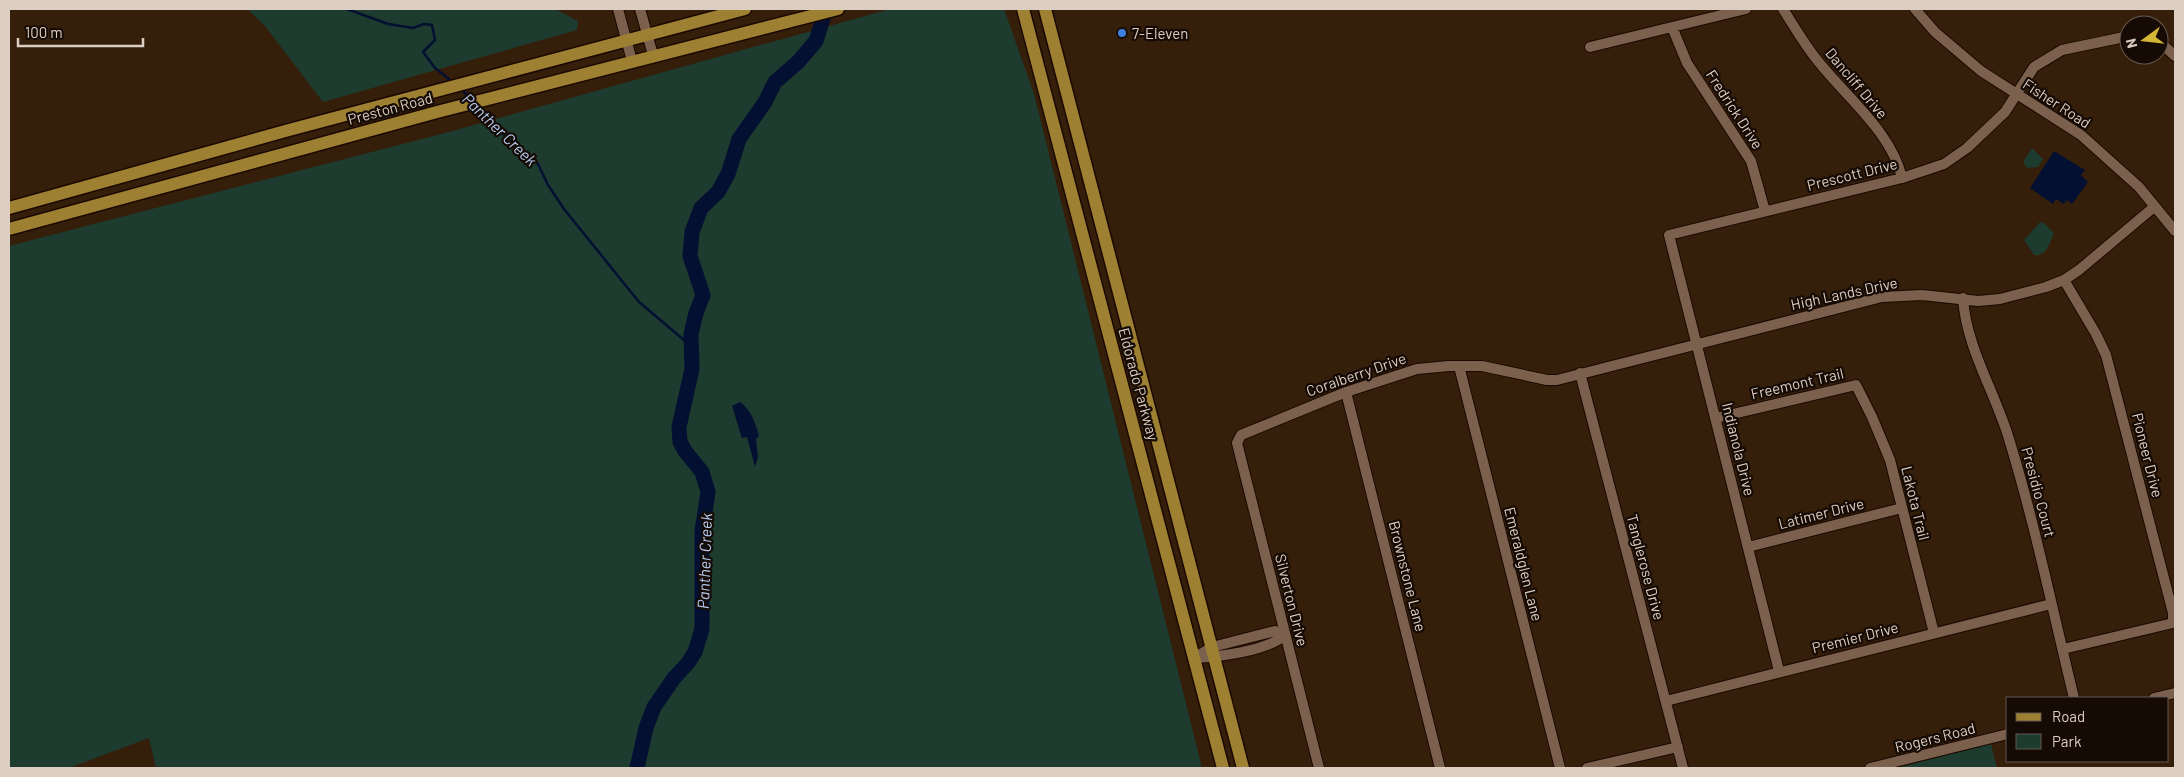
<svg xmlns="http://www.w3.org/2000/svg" width="2184" height="777" font-family="Barlow,sans-serif">
<style>
.green{fill:#1d3b2e}
.water{fill:#031032}
.lines{fill:none;stroke-linecap:round;stroke-linejoin:round}
.stream{stroke:#031032;stroke-width:2.5}
.river{stroke:#031032;stroke-width:15}
.minor-casing{stroke:#1b0800;stroke-width:12}
.major-casing{stroke:#1b0800;stroke-width:15}
.minor{stroke:#7b614d;stroke-width:10}
.major{stroke:#9e8033;stroke-width:12}
.shop-dot{fill:#3f7fe0;stroke:#150b04;stroke-width:2}
.labels{text-anchor:middle;dominant-baseline:central;stroke-width:4.5;stroke-linejoin:round;paint-order:stroke}
.poi-label{font-size:15px;fill:#ddcec3;stroke:#150b04;text-anchor:start}
.street-label{font-size:15px;fill:#ddcec3;stroke:#150b04}
.water-label{font-size:16px;font-style:italic;fill:#b6ccf3;stroke:#150b04}
</style>
<rect width="100%" height="100%" fill="#351f0b"/>
<path class="green" d="M247,9H555L578,21L577,30L323,102L265,26Z
M890,9H1004L1034,94L1202,768H156L149,738L69,768H9V246L445,133Z
M2032,148L2043,159L2038,167L2027,168L2023,162Z
M2040,222L2044,223L2054,233C2050,242 2047,257 2034,255L2024,240Z
M1991,744L1997,768H1896Z"/>
<path class="water" d="M2054,151L2085,170L2081,175L2088,182L2072,204L2067,200L2064,204L2056,199L2053,204L2030,188Z
M740,402C751,410 755,422 759,436L756,439L758,457L755,467L747,437L742,438L732,406Z"/>
<g class="lines">
<path class="stream" d="M347,9L388,24L413,28L424,24L432,25L435,40L423,52L435,68L454,83
M460,88L470,98
M478,106L514,146L538,164L548,185L564,209L639,302L691,346"/>
<path class="river" d="M637,768L646,728L654,707L674,678L688,663L695,652L702,629V531L708,492L702,472L685,451L680,442L679,427L692,369L691,334L696,313L703,295L690,256L692,232L701,208L718,192L728,174L739,139L765,102L775,82L798,62L816,41L826,9"/>
<defs>
<path id="minor" d="M618,9L632,61
M640,9L653,55
M1783,9C1795,28 1807,49 1822,66C1850,100 1892,134 1902,178
M1915,9L1935,32L1981,71L2081,135L2139,187L2175,231
M1672,27L1687,63L1751,161L1765,211
M2159,41L2175,56
M1590,47L1746,9
M1963,298C1966,347 1995,392 2009,439C2035,524 2053,612 2074,698
M1459,366L1560,768
M1580,373L1683,768
M1346,392L1440,768
M1716,418L1856,385L1872,417L1890,460L1934,633
M1748,547L1902,508
M1275,631L1285,635C1267,651 1218,657 1194,658L1212,647Z
M2063,649L2173,623V613L2106,355L2096,334L2064,280
M1779,671L1669,235L1902,178L1944,164L1967,148L2005,112L2034,67L2062,50L2129,36
M2154,698L2175,693
M1666,701L2051,604
M1319,768L1237,443L1241,435L1346,392L1417,369L1449,366H1482L1547,380H1557L1882,297L1922,295L1978,301L2000,299L2046,287L2064,280L2079,270L2154,207
M1587,768L1678,747
M1870,768L2008,734"/>
<path id="major" d="M1023,9L1223,768
M1045,9L1243,768
M9,208L289,130L745,9
M9,229L437,112L838,9"/>
</defs>
<use href="#minor" class="minor-casing"/>
<use href="#major" class="major-casing"/>
<use href="#minor" class="minor"/>
<use href="#major" class="major"/>
</g>
<circle class="shop-dot" cx="1122" cy="33" r="5"/>
<g class="labels">
<g class="poi-label">
<text x="1132" y="33">7-Eleven</text>
</g>
<g class="street-label">
<text transform="translate(1857 83) rotate(50)">Dancliff Drive</text>
<text transform="translate(2057 103) rotate(33)">Fisher Road</text>
<text transform="translate(390 108) rotate(-15)">Preston Road</text>
<text transform="translate(1735 109) rotate(57)">Fredrick Drive</text>
<text transform="translate(1852 174) rotate(-14)">Prescott Drive</text>
<text transform="translate(1844 293) rotate(-12)">High Lands Drive</text>
<text transform="translate(1356 374) rotate(-19)">Coralberry Drive</text>
<text transform="translate(1797 383) rotate(-13)">Freemont Trail</text>
<text transform="translate(1139 384) rotate(75)">Eldorado Parkway</text>
<text transform="translate(1739 449) rotate(76)">Indianola Drive</text>
<text transform="translate(2148 455) rotate(76)">Pioneer Drive</text>
<text transform="translate(2039 492) rotate(75)">Presidio Court</text>
<text transform="translate(1916 503) rotate(76)">Lakota Trail</text>
<text transform="translate(1821 513) rotate(-14)">Latimer Drive</text>
<text transform="translate(1524 564) rotate(76)">Emeraldglen Lane</text>
<text transform="translate(1646 567) rotate(75)">Tanglerose Drive</text>
<text transform="translate(1408 576) rotate(76)">Brownstone Lane</text>
<text transform="translate(1292 600) rotate(76)">Silverton Drive</text>
<text transform="translate(1855 637) rotate(-14)">Premier Drive</text>
<text transform="translate(1935 737) rotate(-14)">Rogers Road</text>
</g>
<g class="water-label">
<text transform="translate(500 129) rotate(44)">Panther Creek</text>
<text transform="translate(704 561) rotate(-88)">Panther Creek</text>
</g>
</g>
<rect width="2184" height="777" fill="none" stroke="#ddcec3" stroke-width="20"/>
<rect x="2006" y="697" width="162" height="65" fill="#150b04" stroke="#655950"/>
<rect x="2016" y="713" width="25" height="8" fill="#9e8033" stroke="#655950"/>
<text x="2052" y="722" font-size="15" fill="#ddcec3">Road</text>
<rect x="2016" y="734" width="25" height="15" fill="#1d3b2e" stroke="#655950"/>
<text x="2052" y="747" font-size="15" fill="#ddcec3">Park</text>
<g transform="translate(2144 40) rotate(255)"><circle r="24" fill="#150b04" stroke="#655950"/>
<path d="M0-4L9 19L0 12L-9 19Z" fill="#d3b635"/>
<text y="-8" font-size="14" font-weight="bold" text-anchor="middle" fill="#ddcec3">N</text>
</g>
<path d="M18 38v8h125v-8" fill="none" stroke="#ddcec3" stroke-width="2.5"/>
<text x="25" y="38" font-size="15" fill="#ddcec3" stroke="#150b04" stroke-width="4" paint-order="stroke">100 m</text>
</svg>
